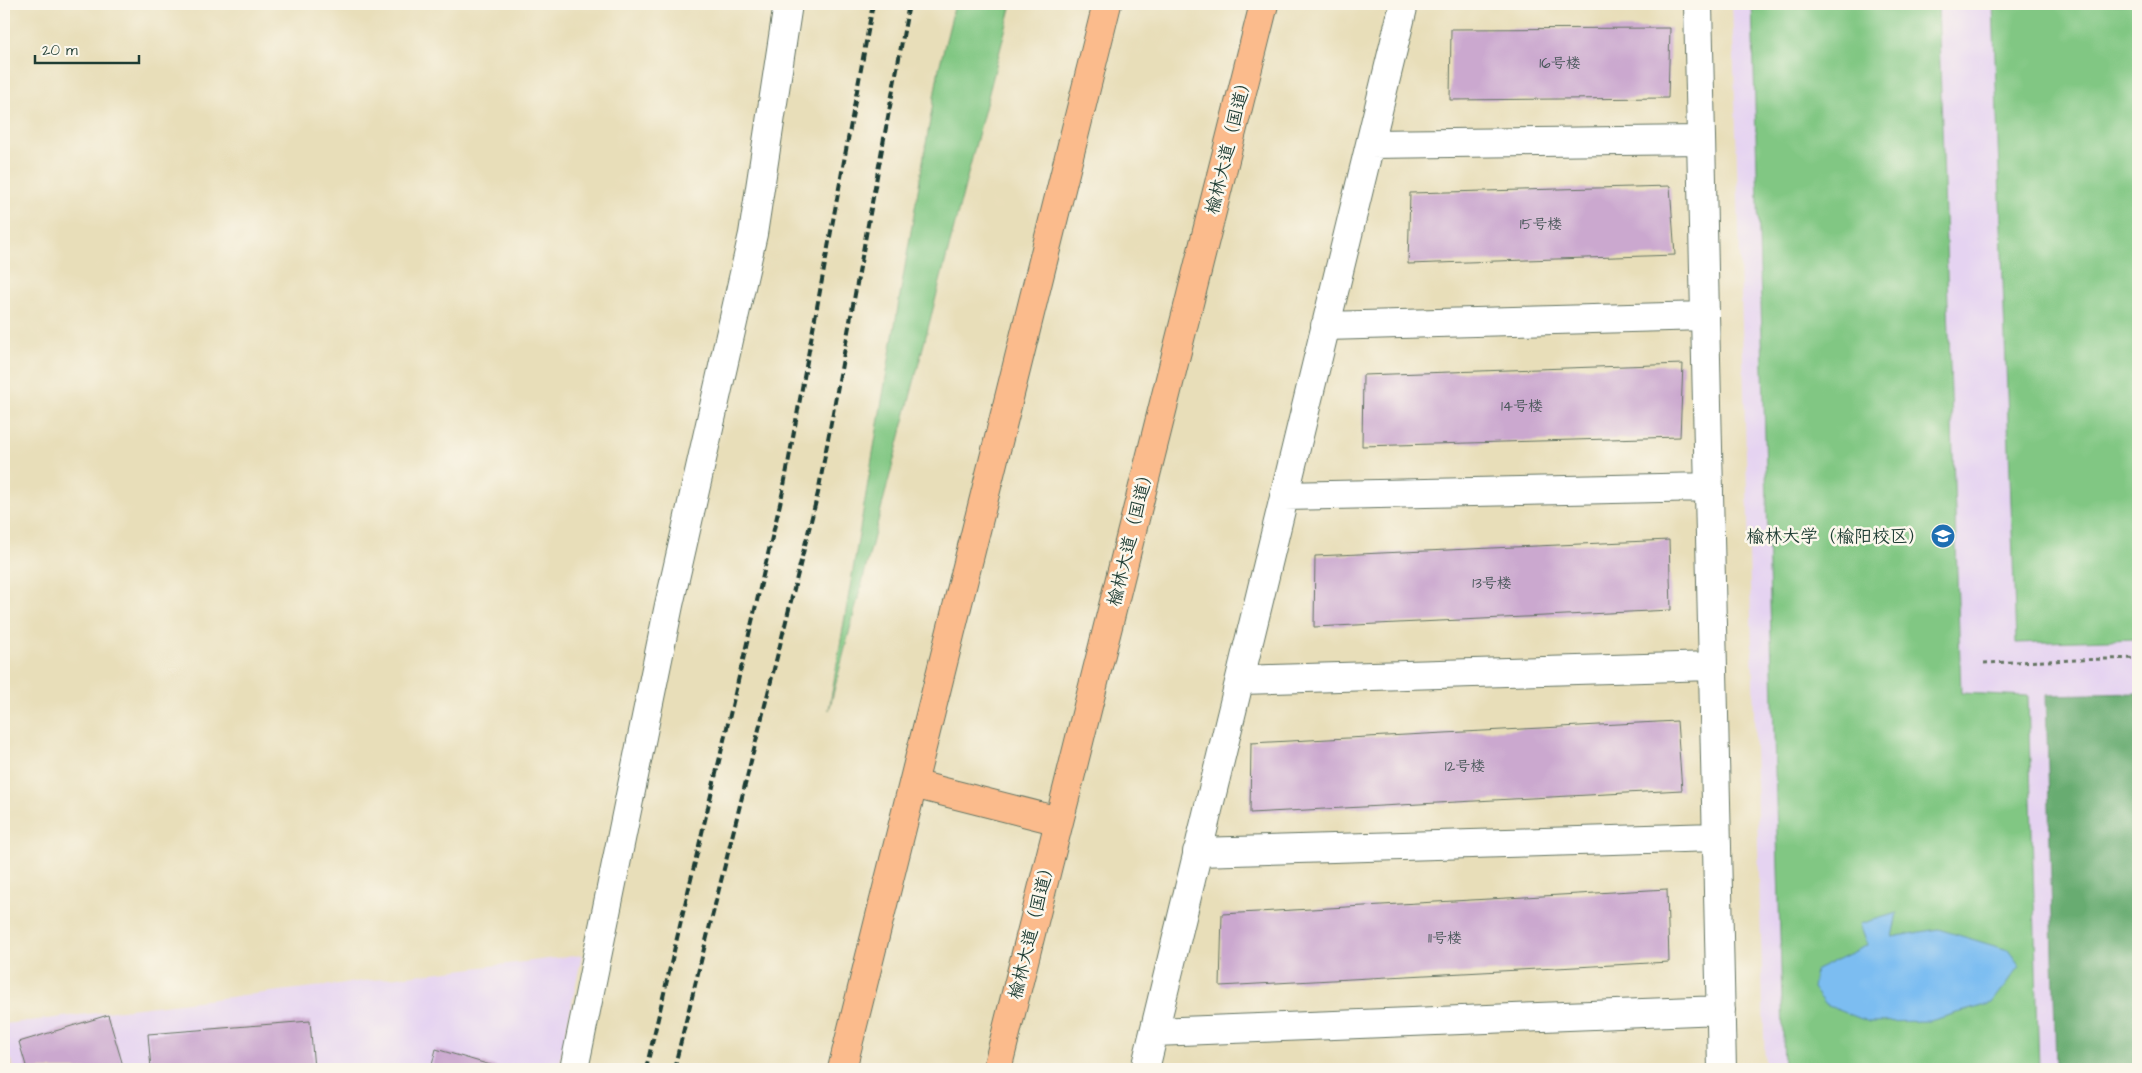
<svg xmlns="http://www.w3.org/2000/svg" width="2142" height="1073" font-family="'Architects Daughter','LXGW WenKai TC',sans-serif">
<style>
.built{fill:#e5d3f1}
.green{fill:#81c783;stroke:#50825c}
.forest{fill:#68ac71;stroke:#447452}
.water{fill:#7cbdf1;stroke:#4e7d92}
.building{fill:#cba8cf}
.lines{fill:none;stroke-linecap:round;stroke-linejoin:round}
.street-casing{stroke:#657563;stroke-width:30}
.highway-casing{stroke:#657563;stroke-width:30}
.path{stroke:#657563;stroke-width:3;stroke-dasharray:4 4;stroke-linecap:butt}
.street{stroke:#fff;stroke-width:28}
.highway{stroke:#fbbb8c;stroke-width:28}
.rail{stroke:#1f3d34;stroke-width:4;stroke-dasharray:8 4;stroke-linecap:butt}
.labels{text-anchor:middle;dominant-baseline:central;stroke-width:5;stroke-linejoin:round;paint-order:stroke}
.number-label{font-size:15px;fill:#4a585b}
.street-label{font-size:18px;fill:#1f3d34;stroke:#fbf7ec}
.poi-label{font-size:18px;fill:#1f3d34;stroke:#fbf7ec;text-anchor:end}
</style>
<rect width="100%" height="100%" fill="#fbf7ec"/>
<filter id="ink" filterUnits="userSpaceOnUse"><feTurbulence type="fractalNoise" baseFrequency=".02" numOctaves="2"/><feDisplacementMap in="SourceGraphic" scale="10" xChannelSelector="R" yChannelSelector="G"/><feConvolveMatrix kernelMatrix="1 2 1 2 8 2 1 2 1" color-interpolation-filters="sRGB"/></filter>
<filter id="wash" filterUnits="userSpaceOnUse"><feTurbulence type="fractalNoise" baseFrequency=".0096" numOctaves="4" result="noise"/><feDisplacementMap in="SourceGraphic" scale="20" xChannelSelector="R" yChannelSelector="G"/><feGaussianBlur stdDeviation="1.12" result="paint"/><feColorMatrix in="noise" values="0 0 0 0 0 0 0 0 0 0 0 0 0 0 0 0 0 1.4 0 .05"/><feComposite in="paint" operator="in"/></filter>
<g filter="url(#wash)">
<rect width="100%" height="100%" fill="#e8deb9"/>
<path class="built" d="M1732,4H2138V1069H1765Z
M582,955L558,1069H14L4,1037V1024Z"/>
<path class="green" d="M955,4H1012L829,710L939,68Z
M1752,4H1938L1961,693L2028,696L2039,1069H1784Z
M1993,4H2138V639L2016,643Z"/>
<path class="forest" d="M2138,693V1069H2056L2046,695Z"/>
<path class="water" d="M1897,913L1892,937L1938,929L2008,950L2020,966L1992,1003L1930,1021L1869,1022L1826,1005L1813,988L1816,970L1868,945L1860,924Z"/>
<g id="blocks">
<path class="building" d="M1670,28L1668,98L1450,100L1451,29Z
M1670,186L1675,255L1408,264L1410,193Z
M1683,364L1680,437L1362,446L1363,375Z
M1669,540L1671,610L1314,627L1315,556Z
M1677,721L1682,790L1250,813L1251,743Z
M1667,889L1669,962L1220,986L1222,914Z
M108,1015L124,1069H27L19,1042Z
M310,1021L314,1069H151L148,1034Z
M436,1049L504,1069H431Z"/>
</g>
</g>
<g filter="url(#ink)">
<use href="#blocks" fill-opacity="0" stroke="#657563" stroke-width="1"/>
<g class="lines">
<defs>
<path id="street" d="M1698,4L1722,1069
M1370,144L1701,140
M1325,326L1705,316
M1284,496L1708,487
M1240,680L1712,666
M1197,852L1716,837
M1154,1032L1721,1010
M574,1069L669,605L753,234L788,4
M1145,1069L1404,4"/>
<path id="highway" d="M913,784L1059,821
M842,1069L1107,4
M997,1069L1264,4"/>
</defs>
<use href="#street" class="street-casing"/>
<use href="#highway" class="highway-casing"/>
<path class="path" d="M1984,663L2138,658"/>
<use href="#street" class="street"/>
<use href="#highway" class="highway"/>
<path class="rail" d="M646,1069L783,491L873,4
M674,1069L818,493L909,4"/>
</g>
</g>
<defs>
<symbol id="university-disc" viewBox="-11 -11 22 22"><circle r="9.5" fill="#1f6fb2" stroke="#fbf7ec"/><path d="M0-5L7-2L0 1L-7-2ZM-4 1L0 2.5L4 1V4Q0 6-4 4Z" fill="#fff"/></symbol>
</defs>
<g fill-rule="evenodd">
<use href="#university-disc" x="1929" y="522" width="28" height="28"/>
</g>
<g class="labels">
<g class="number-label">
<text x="1560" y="63">16号楼</text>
<text x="1541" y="224">15号楼</text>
<text x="1522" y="406">14号楼</text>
<text x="1492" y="583">13号楼</text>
<text x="1465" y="766">12号楼</text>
<text x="1445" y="938">11号楼</text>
</g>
<g class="street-label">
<text transform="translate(1229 144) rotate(-76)">榆林大道（国道）</text>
<text transform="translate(1131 536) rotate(-76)">榆林大道（国道）</text>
<text transform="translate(1032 929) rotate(-76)">榆林大道（国道）</text>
</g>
<g class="poi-label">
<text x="1926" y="536">榆林大学（榆阳校区）</text>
</g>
</g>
<rect width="2142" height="1073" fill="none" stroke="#fbf7ec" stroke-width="20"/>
<path d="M35 55v8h104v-8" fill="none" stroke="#1f3d34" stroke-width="2.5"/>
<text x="42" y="55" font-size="15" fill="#1f3d34" stroke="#fbf7ec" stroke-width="4" paint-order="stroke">20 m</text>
</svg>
